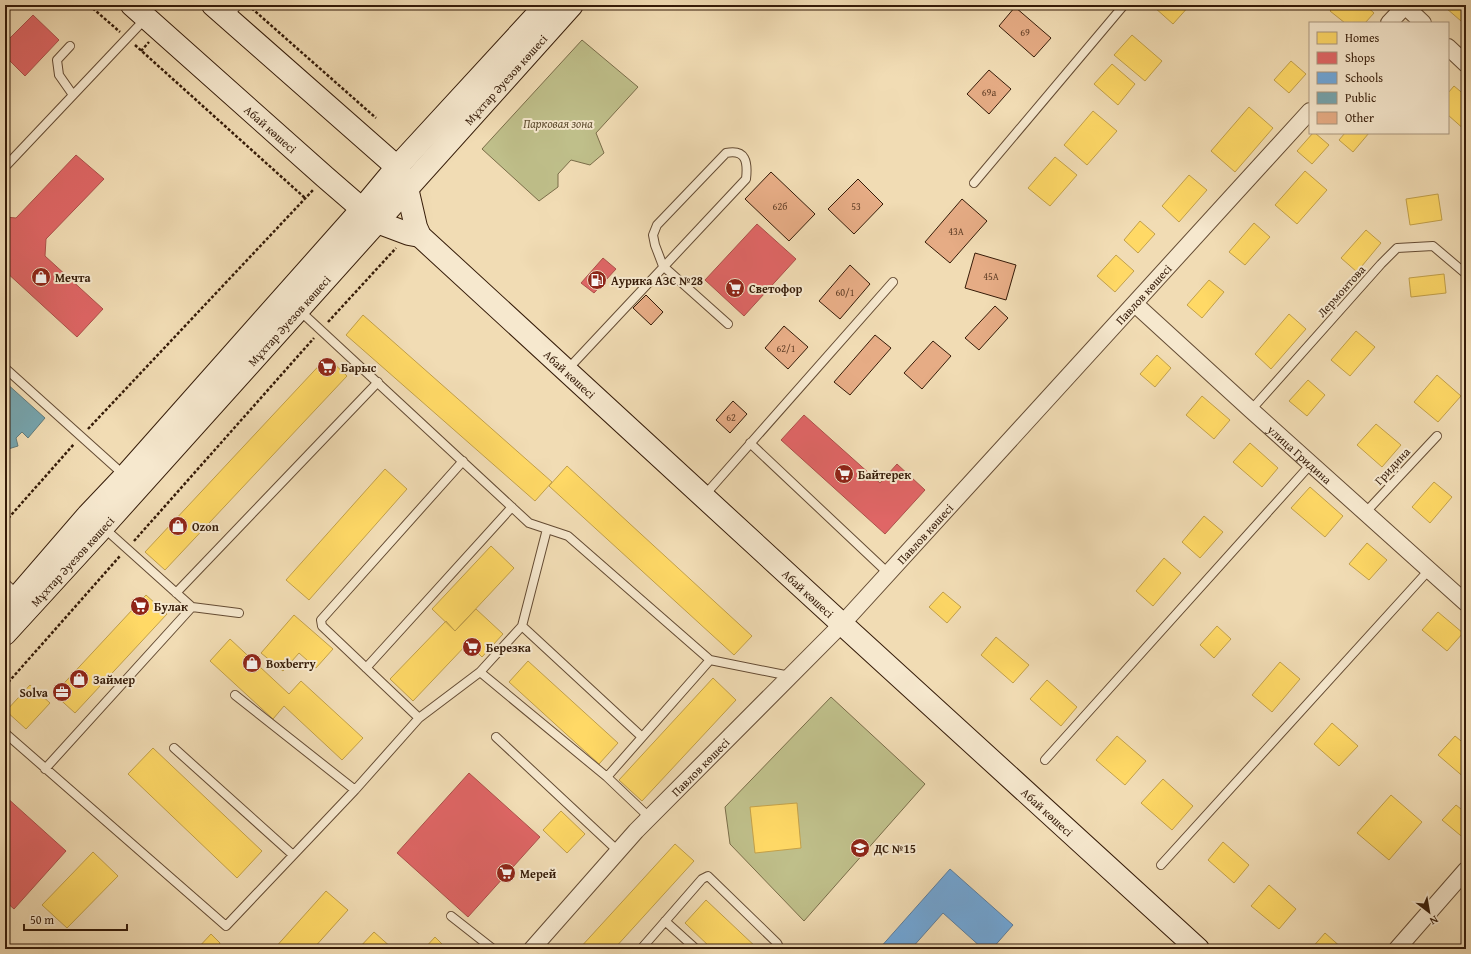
<svg xmlns="http://www.w3.org/2000/svg" width="1471" height="954" font-family="'Gentium Book Plus',serif">
<style>
.green{fill:#bfbf8a;stroke:#7a6d49}
.homes{fill:#ffd966;stroke:#c2a04a}
.shops{fill:#e06666;stroke:#ad504a}
.schools{fill:#6fa8dc;stroke:#5e7e9c}
.public{fill:#76a5af;stroke:#627c7d}
.building{fill:#e6ac85;stroke:#351b08}
.lines{fill:none;stroke-linecap:round;stroke-linejoin:round}
.service-casing{stroke:#644b33;stroke-width:10}
.minor-casing{stroke:#644b33;stroke-width:18}
.secondary-casing{stroke:#351b08;stroke-width:24}
.path{stroke:#351b08;stroke-width:2.5;stroke-dasharray:3 2;stroke-linecap:butt}
.service{stroke:#f6e8ce;stroke-width:8}
.minor{stroke:#f6e8ce;stroke-width:16}
.secondary{stroke:#f6e8ce;stroke-width:22}
.labels{text-anchor:middle;dominant-baseline:central;stroke-width:4;stroke-linejoin:round;paint-order:stroke}
.number-label{font-size:10px;fill:#613f27}
.street-label{font-size:12px;fill:#351b08;stroke:#f6e8ce}
.park-label{font-size:12px;font-style:italic;fill:#5e4c2f;stroke:#f6e8ce}
.poi-label{font-size:12px;font-weight:bold;fill:#351b08;stroke:#f6e8ce;text-anchor:start}
</style>
<rect width="100%" height="100%" fill="#f1dcb4"/>
<filter id="stains"><feTurbulence type="fractalNoise" baseFrequency=".005" numOctaves="4"/><feColorMatrix values="0 0 0 0 .2 0 0 0 0 .09 0 0 0 0 .02 0 0 0 .5 -.17"/></filter>
<radialGradient id="worn" r=".72"><stop offset=".6" stop-color="#630" stop-opacity="0"/><stop offset="1" stop-color="#630" stop-opacity=".3"/></radialGradient>
<path class="green" d="M582,40L638,87L596,133L604,153L590,165L571,160L558,174V187L539,201L482,149Z
M831,697L925,784L804,921L730,844L725,807Z"/>
<path class="homes" d="M5,5H13L5,13Z
M1155,5H1190L1173,24L1154,7Z
M1335,5H1365L1374,13L1365,23H1345L1330,11Z
M1448,5H1466V15L1461,21L1446,8Z
M1132,35L1162,61L1145,81L1114,55Z
M1291,61L1306,74L1289,93L1274,80Z
M1112,64L1135,84L1118,105L1094,84Z
M1454,86L1466,96V131L1448,115V93Z
M1249,107L1273,128L1235,172L1211,151Z
M1093,111L1117,131L1087,165L1064,145Z
M1313,133H1315L1329,145L1312,164L1297,151Z
M1345,133H1369L1353,152L1339,140Z
M1055,157L1077,175L1050,206L1028,188Z
M1305,171L1327,190L1297,224L1275,205Z
M1189,175L1207,190L1179,222L1162,206Z
M1438,194L1442,220L1410,225L1406,199Z
M1140,221L1155,234L1138,253L1124,240Z
M1254,223L1270,237L1245,265L1229,252Z
M1366,230L1381,243L1357,272L1341,258Z
M1116,255L1134,271L1115,292L1097,276Z
M1444,274L1446,293L1411,297L1409,278Z
M1209,280L1224,292L1202,318L1187,305Z
M1289,314L1306,329L1271,369L1255,354Z
M363,315L552,482L535,501L346,335Z
M1356,331L1375,347L1350,376L1331,360Z
M1157,355L1171,368L1155,387L1140,374Z
M327,357L347,376L165,570L145,552Z
M1437,375L1461,396L1438,422L1414,402Z
M1308,380L1325,395L1307,416L1289,401Z
M1202,396L1230,420L1214,439L1186,415Z
M1376,424L1401,445L1382,467L1357,445Z
M1250,443L1278,468L1262,487L1233,462Z
M567,466L752,636L734,655L549,486Z
M385,469L407,489L309,600L286,580Z
M1434,482L1452,497L1430,523L1412,507Z
M1310,487L1343,516L1325,537L1291,508Z
M1204,516L1223,532L1200,558L1182,542Z
M1367,543L1387,560L1369,580L1349,564Z
M491,546L514,568L455,631L432,609Z
M1164,558L1181,573L1153,606L1136,591Z
M943,592L961,607L947,623L929,607Z
M146,595L167,614L75,713L54,694Z
M476,609L503,634L482,657L468,643L413,701L390,679L446,621L455,631Z
M1438,612L1463,633L1447,651L1422,630Z
M294,615L333,649L316,668L299,653L283,671L261,653Z
M1217,626L1231,639L1214,658L1200,645Z
M996,637L1029,665L1013,683L981,655Z
M230,639L289,694L301,681L363,738L342,760L284,706L273,719L210,661Z
M528,661L618,743L599,764L509,682Z
M1280,662L1300,679L1272,712L1252,695Z
M713,678L736,700L642,801L619,780Z
M1047,680L1077,707L1061,726L1030,699Z
M30,685L50,703L26,729L6,711Z
M1332,723L1358,746L1339,766L1314,744Z
M1117,736L1146,761L1125,785L1096,760Z
M1455,736L1466,745V779L1438,755Z
M153,748L262,851L237,878L128,774Z
M1163,779L1193,806L1172,830L1141,803Z
M1391,795L1422,822L1389,860L1357,833Z
M797,803L801,848L755,853L750,807Z
M1456,805L1466,813V840L1442,820Z
M561,811L585,834L567,853L543,830Z
M1223,842L1249,865L1234,883L1208,860Z
M675,844L694,861L614,949H579Z
M93,852L118,876L67,928L42,905Z
M1269,885L1296,909L1279,929L1251,906Z
M326,891L348,910L313,949H274Z
M706,900L758,949H712L685,923Z
M374,932L393,949H358Z
M1325,933L1343,949H1311Z
M211,934L220,943L218,949H197Z
M435,937L447,949H424Z"/>
<path class="shops" d="M33,15L59,40L25,76L5,56V43Z
M76,155L104,179L46,239L45,256L103,309L77,337L5,271V217L16,218Z
M757,224L796,259L744,316L705,280Z
M603,258L616,269L594,293L581,283Z
M804,415L880,483L897,464L925,490L885,534L781,440Z
M469,773L540,837L468,917L397,853Z
M5,796L66,851L14,909L5,901Z"/>
<path class="schools" d="M950,869L1013,925L992,949H983L943,913L911,949H879Z"/>
<path class="public" d="M5,382L45,418L28,438L22,432L16,438L18,446L5,450Z"/>
<path class="building" d="M1015,7L1051,38L1034,57L999,26Z
M989,70L1011,89L989,114L967,94Z
M771,172L815,214L789,241L745,199Z
M858,179L883,204L854,234L828,209Z
M962,199L987,221L950,263L925,242Z
M975,253L1016,265L1006,300L965,288Z
M850,265L870,284L840,319L819,301Z
M646,295L663,312L651,325L633,308Z
M995,306L1008,318L979,350L965,338Z
M784,326L808,347L788,369L765,348Z
M875,335L891,348L850,395L834,382Z
M933,341L951,356L922,389L904,373Z
M733,401L747,414L730,433L716,420Z"/>
<g class="lines">
<defs>
<path id="service" d="M228,16L238,5
M70,46L57,60L59,75L73,95
M5,167L146,18
M974,183L1124,5
M299,310L529,523L568,536L710,660L607,777L649,817
M5,368L124,475
M567,370L746,179C748,162 746,149 726,153L657,225L653,235L655,245L663,266L728,324
M1251,410L1381,264L1397,248L1433,246L1466,274
M750,443L888,573
M704,496L893,282
M1365,513L1437,436
M104,528L192,607L239,613
M547,529L522,626L480,672L607,777
M5,583L18,595
M176,593L378,382
M522,626L642,737
M710,660L790,676
M366,668L512,507
M235,695L355,790
M419,718L322,626L321,620L463,461
M5,733L226,926L355,790L419,718L480,672
M496,737L618,851
M174,748L293,855
M1045,760L1311,464
M45,769L192,607
M1161,865L1429,570
M451,916L493,949
M665,921L696,949
M641,949L702,879L708,876L777,943L780,949"/>
<g id="minor">
<path d="M1404,5L1423,23"/>
<path d="M1389,23L1406,5"/>
<path d="M1448,47L1466,64"/>
<path id="s1" d="M1135,304L1251,410L1466,603"/>
<path id="s2" d="M532,949L636,831L842,624L1310,111"/>
<path d="M1397,949L1466,870"/>
</g>
<g id="secondary">
<path id="s3" d="M132,5L325,177L377,222L409,234L420,236"/>
<path id="s4" d="M213,5L397,167L407,188L416,227L420,236L842,624L1198,949"/>
<path d="M5,611L88,515L125,476L362,209L397,167L546,5"/>
<path id="s5" d="M5,634L103,527L572,5"/>
</g>
</defs>
<use href="#service" class="service-casing"/>
<use href="#minor" class="minor-casing"/>
<use href="#secondary" class="secondary-casing"/>
<path class="path" d="M89,5L120,32
M248,5L376,118
M135,45L305,198
M141,51L149,42
M328,322L396,248
M88,429L314,189
M5,522L74,444
M134,541L314,338
M5,686L120,556"/>
<use href="#service" class="service"/>
<use href="#minor" class="minor"/>
<use href="#secondary" class="secondary"/>
</g>
<defs>
<symbol id="shop-disc" viewBox="-11 -11 22 22"><circle r="9.5" fill="#8f2418" stroke="#f6e8ce"/><path d="M-5-2.5h2.3a2.7 3.5 0 0 1 5.4 0H5L5.5 6h-11ZM-1.5-2.5h3a1.5 2.3 0 0 0-3 0Z" fill="#fff"/></symbol>
<symbol id="fuel-disc" viewBox="-11 -11 22 22"><circle r="9.5" fill="#8f2418" stroke="#f6e8ce"/><path d="M-5.5-6h7V0h2V4h1.3V-2.5L3-4.5l.8-.8L6-3V5H2.5V1h-1V6h-7ZM-4.2-4.7v3.2H.2V-4.7Z" fill="#fff"/></symbol>
<symbol id="supermarket-disc" viewBox="-11 -11 22 22"><circle r="9.5" fill="#8f2418" stroke="#f6e8ce"/><path d="M-6-5.5h2.5l.6 2H6L4.5 2H-2.5L-4.4-4H-6ZM-1.5 3.2a1.3 1.3 0 1 0 .1 0ZM3 3.2a1.3 1.3 0 1 0 .1 0Z" fill="#fff"/></symbol>
<symbol id="office-disc" viewBox="-11 -11 22 22"><circle r="9.5" fill="#8f2418" stroke="#f6e8ce"/><path d="M-6-3h4V-5.5h4V-3h4V5H-6ZM-1-4.5V-3h2v-1.5ZM-6 0V1H6V0Z" fill="#fff"/></symbol>
<symbol id="school-disc" viewBox="-11 -11 22 22"><circle r="9.5" fill="#8f2418" stroke="#f6e8ce"/><path d="M0-5L7-2L0 1L-7-2ZM-4 1L0 2.5L4 1V4Q0 6-4 4Z" fill="#fff"/></symbol>
</defs>
<g fill-rule="evenodd">
<use href="#shop-disc" x="30" y="266" width="22" height="22"/>
<use href="#fuel-disc" x="586" y="269" width="22" height="22"/>
<use href="#supermarket-disc" x="724" y="277" width="22" height="22"/>
<use href="#supermarket-disc" x="316" y="356" width="22" height="22"/>
<use href="#supermarket-disc" x="833" y="463" width="22" height="22"/>
<use href="#shop-disc" x="167" y="515" width="22" height="22"/>
<use href="#supermarket-disc" x="129" y="595" width="22" height="22"/>
<use href="#supermarket-disc" x="461" y="636" width="22" height="22"/>
<use href="#shop-disc" x="241" y="652" width="22" height="22"/>
<use href="#shop-disc" x="68" y="668" width="22" height="22"/>
<use href="#office-disc" x="51" y="681" width="22" height="22"/>
<use href="#school-disc" x="849" y="837" width="22" height="22"/>
<use href="#supermarket-disc" x="495" y="862" width="22" height="22"/>
</g>
<g class="labels">
<g class="number-label">
<text x="1025" y="32">69</text>
<text x="989" y="92">69а</text>
<text x="780" y="206">62б</text>
<text x="856" y="206">53</text>
<text x="956" y="231">43А</text>
<text x="991" y="276">45А</text>
<text x="845" y="292">60/1</text>
<text x="786" y="348">62/1</text>
<text x="731" y="417">62</text>
</g>
<g class="street-label">
<text stroke="none"><textPath href="#s5" startOffset="747">Мұхтар Әуезов көшесі</textPath></text>
<text stroke="none"><textPath href="#s3" startOffset="186">Абай көшесі</textPath></text>
<text transform="translate(1341 291) rotate(-48)">Лермонтова</text>
<text stroke="none"><textPath href="#s2" startOffset="896">Павлов көшесі</textPath></text>
<text stroke="none"><textPath href="#s5" startOffset="423">Мұхтар Әуезов көшесі</textPath></text>
<text stroke="none"><textPath href="#s4" startOffset="522">Абай көшесі</textPath></text>
<text stroke="none"><textPath href="#s1" startOffset="223">улица Гридина</textPath></text>
<text transform="translate(1392 466) rotate(-47)">Гридина</text>
<text stroke="none"><textPath href="#s2" startOffset="572">Павлов көшесі</textPath></text>
<text stroke="none"><textPath href="#s5" startOffset="99">Мұхтар Әуезов көшесі</textPath></text>
<text stroke="none"><textPath href="#s4" startOffset="846">Абай көшесі</textPath></text>
<text stroke="none"><textPath href="#s2" startOffset="248">Павлов көшесі</textPath></text>
<text stroke="none"><textPath href="#s4" startOffset="1170">Абай көшесі</textPath></text>
</g>
<g class="park-label">
<text x="558" y="123">Парковая зона</text>
</g>
<g class="poi-label">
<text x="55" y="277">Мечта</text>
<text x="611" y="280">Аурика АЗС №28</text>
<text x="749" y="288">Светофор</text>
<text x="341" y="367">Барыс</text>
<text x="858" y="474">Байтерек</text>
<text x="192" y="526">Ozon</text>
<text x="154" y="606">Булак</text>
<text x="486" y="647">Березка</text>
<text x="266" y="663">Boxberry</text>
<text x="93" y="679">Займер</text>
<text x="48" y="692" text-anchor="end">Solva</text>
<text x="874" y="848">ДС №15</text>
<text x="520" y="873">Мерей</text>
</g>
</g>
<rect width="1471" height="954" fill="none" stroke="#f1dcb4" stroke-width="20"/>
<rect x="6" y="6" width="1459" height="942" fill="none" stroke="#351b08" stroke-width="2"/>
<rect x="10" y="10" width="1451" height="934" fill="none" stroke="#351b08"/>
<rect x="1309" y="22" width="140" height="112" fill="#f6e8ce" stroke="#a9967f"/>
<rect x="1317" y="32" width="20" height="12" fill="#ffd966" stroke="#a9967f"/>
<text x="1345" y="42" font-size="12" fill="#351b08">Homes</text>
<rect x="1317" y="52" width="20" height="12" fill="#e06666" stroke="#a9967f"/>
<text x="1345" y="62" font-size="12" fill="#351b08">Shops</text>
<rect x="1317" y="72" width="20" height="12" fill="#6fa8dc" stroke="#a9967f"/>
<text x="1345" y="82" font-size="12" fill="#351b08">Schools</text>
<rect x="1317" y="92" width="20" height="12" fill="#76a5af" stroke="#a9967f"/>
<text x="1345" y="102" font-size="12" fill="#351b08">Public</text>
<rect x="1317" y="112" width="20" height="12" fill="#e6ac85" stroke="#a9967f"/>
<text x="1345" y="122" font-size="12" fill="#351b08">Other</text>
<g transform="translate(1429 912) rotate(149)" stroke="#f6e8ce" stroke-width="3" paint-order="stroke">
<path d="M0-3L7 15L0 10L-7 15Z" fill="#351b08"/>
<text y="-6" font-size="11" font-weight="bold" text-anchor="middle" fill="#351b08">N</text>
</g>
<path d="M24 924v6h103v-6" fill="none" stroke="#351b08" stroke-width="2"/>
<text x="30" y="924" font-size="12" fill="#351b08" stroke="#f6e8ce" stroke-width="3" paint-order="stroke">50 m</text>
<rect width="100%" height="100%" filter="url(#stains)"/>
<rect width="100%" height="100%" fill="url(#worn)"/>
</svg>
